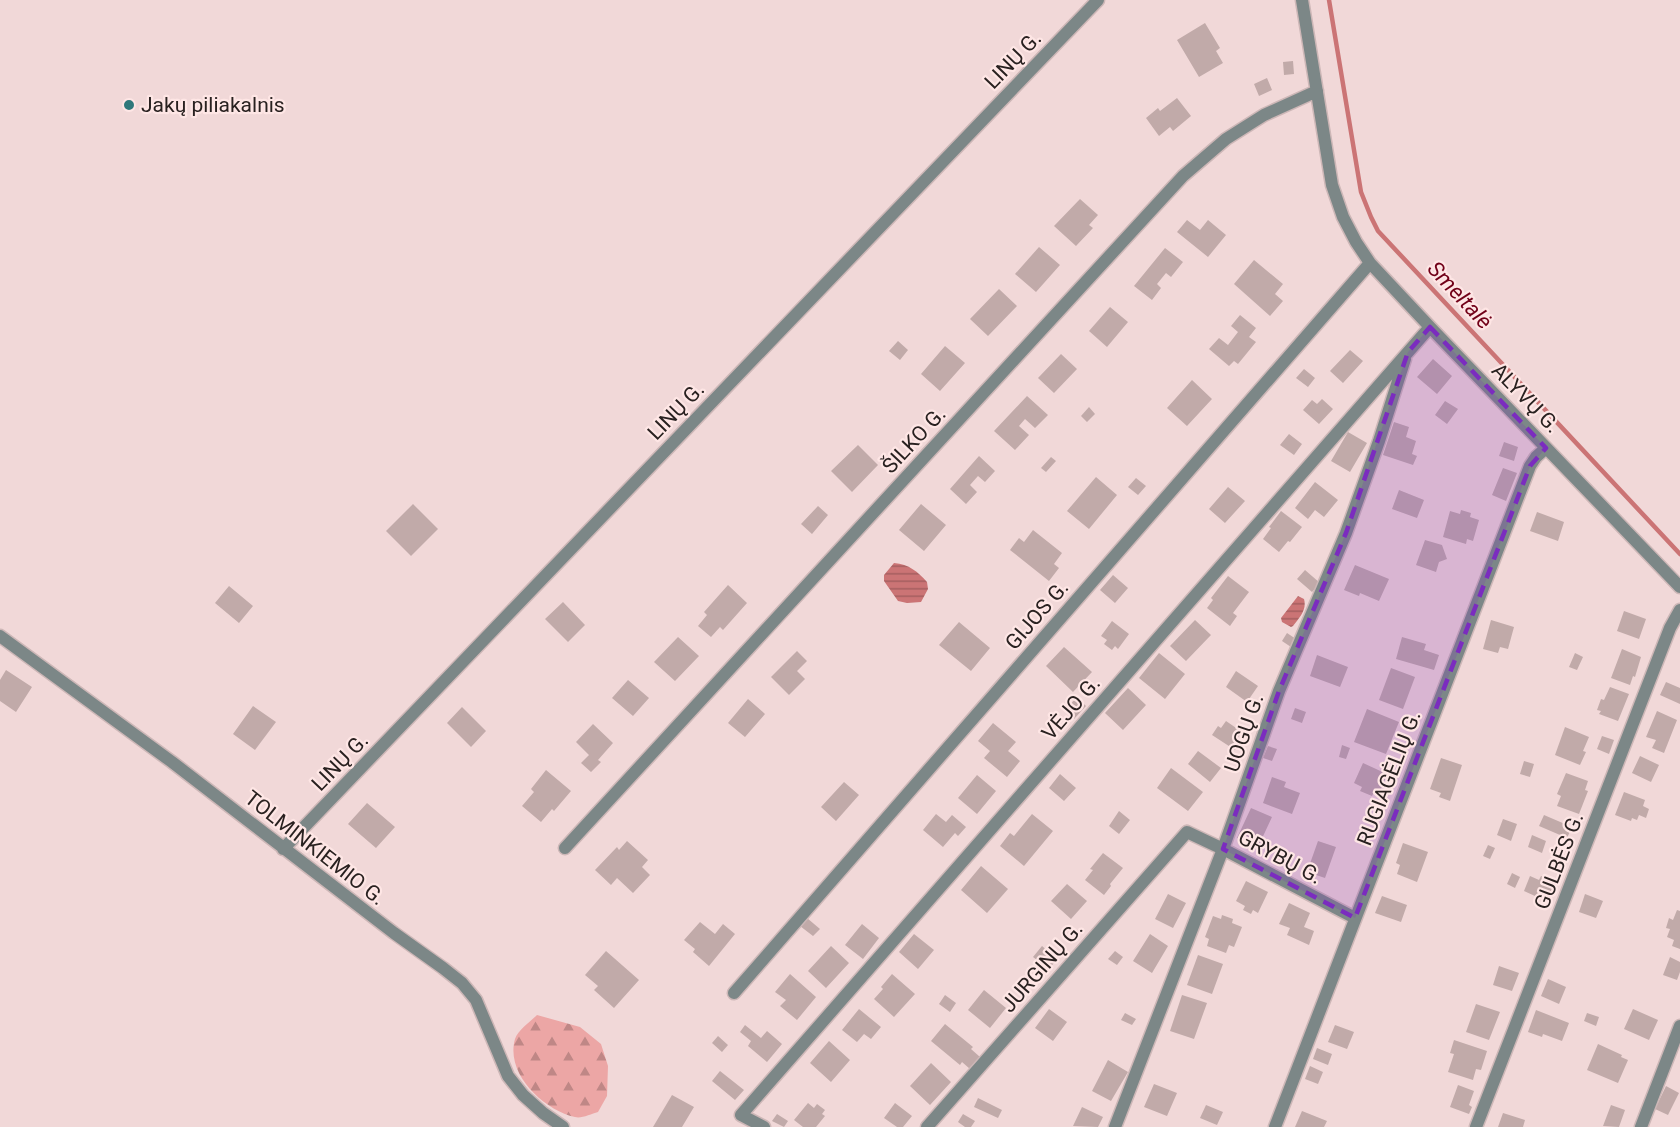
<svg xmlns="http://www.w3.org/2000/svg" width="1680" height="1127" font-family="Roboto,sans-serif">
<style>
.forest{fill:url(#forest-firs)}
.water{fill:url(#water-rules)}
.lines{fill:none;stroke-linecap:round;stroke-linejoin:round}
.stream{stroke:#cb7475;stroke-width:4.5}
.building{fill:#c1aaa9}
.minor-casing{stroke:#cdb7b7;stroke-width:15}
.minor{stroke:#7c8787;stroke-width:12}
.marked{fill:#7b2cbf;fill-opacity:0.2;stroke:#7b2cbf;stroke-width:4.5;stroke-dasharray:12 8;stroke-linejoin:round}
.poi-dot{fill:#2f787b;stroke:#fee6e5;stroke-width:2}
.labels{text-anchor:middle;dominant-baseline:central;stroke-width:4.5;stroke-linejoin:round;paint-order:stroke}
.street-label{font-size:21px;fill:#292120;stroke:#fee6e5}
.poi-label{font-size:21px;fill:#292120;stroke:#fee6e5;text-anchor:start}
.water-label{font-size:22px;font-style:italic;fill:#710018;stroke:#fee6e5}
</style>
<defs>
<pattern id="forest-firs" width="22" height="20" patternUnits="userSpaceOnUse" patternTransform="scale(1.5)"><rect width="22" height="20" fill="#eca6a5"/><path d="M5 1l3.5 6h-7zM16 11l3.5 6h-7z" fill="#bf8786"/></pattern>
<pattern id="water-rules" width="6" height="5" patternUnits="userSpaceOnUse" patternTransform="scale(1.5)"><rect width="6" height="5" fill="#cb7475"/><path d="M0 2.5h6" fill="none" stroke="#a55f60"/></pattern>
</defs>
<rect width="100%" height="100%" fill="#f1d8d8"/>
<path class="forest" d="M537,1015L580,1027L601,1044L608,1066L607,1096L598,1112C591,1114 581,1119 575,1117C544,1110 505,1074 515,1039C518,1030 530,1022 537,1015Z"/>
<path class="water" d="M894,563C909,564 918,572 927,582L928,589L921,602L907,603L898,601L884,581V575Z
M1298,596L1304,599C1307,610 1300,617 1293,626L1291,627L1282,622L1281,618Z"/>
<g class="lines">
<path class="stream" d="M1329,0L1361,192L1371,217L1378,231L1680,554"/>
</g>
<path class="building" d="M1205,23L1220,48L1216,51L1223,63L1199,77L1177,40Z
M1293,61L1294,74L1284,75L1283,62Z
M1267,78L1272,90L1259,96L1254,84Z
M1177,98L1191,116L1173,131L1170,127L1159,136L1146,118L1158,108L1160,111Z
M1080,199L1098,215L1089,225L1093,228L1076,246L1054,226Z
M1187,220L1200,230L1208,220L1226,235L1208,257L1177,232Z
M1039,247L1060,265L1036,292L1015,274Z
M1165,248L1183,262L1171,277L1166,273L1157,284L1161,288L1152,300L1134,286Z
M1254,260L1283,284L1275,294L1283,301L1270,316L1234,284Z
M999,289L1017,306L988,336L970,319Z
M1110,307L1128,322L1107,347L1089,331Z
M1240,315L1256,328L1249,337L1256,342L1238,364L1234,361L1229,366L1209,349L1219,338L1228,345L1238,332L1231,326Z
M898,341L908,350L900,360L889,351Z
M945,346L965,363L940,391L921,374Z
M1350,350L1363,361L1343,383L1330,371Z
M1061,354L1077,369L1054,393L1038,378Z
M1433,359L1452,376L1437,394L1417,377Z
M1304,369L1315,378L1308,387L1296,378Z
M1192,380L1212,399L1187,426L1167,408Z
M1027,396L1048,415L1035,428L1025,419L1019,426L1029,435L1015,450L994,431Z
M1322,399L1333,409L1319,424L1303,410L1312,400L1317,404Z
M1445,401L1458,409L1447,424L1435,415Z
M1089,407L1095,414L1087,422L1081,416Z
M1394,422L1409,427L1406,437L1416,441L1412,454L1417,456L1413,465L1383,455Z
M1348,432L1367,443L1350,472L1331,461Z
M1289,434L1302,444L1294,455L1280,445Z
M1504,442L1518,447L1514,461L1499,456Z
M858,445L878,465L852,492L831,471Z
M979,456L995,471L985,482L978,476L970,485L977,492L966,504L950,489Z
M1051,457L1056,461L1046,472L1041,468Z
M1503,468L1517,473L1506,501L1492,495Z
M1096,477L1117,495L1089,529L1067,511Z
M1136,478L1146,486L1138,495L1128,487Z
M1315,482L1338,500L1324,517L1315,510L1308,519L1295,508Z
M1228,487L1245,501L1225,523L1209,509Z
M1399,490L1424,500L1417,518L1392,509Z
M413,504L438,529L411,556L386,531Z
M921,504L946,525L924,551L899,530Z
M818,506L828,515L812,534L801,524Z
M1461,510L1471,513L1470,517L1479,520L1473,541L1467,539L1466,544L1443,537L1450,511L1460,514Z
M1281,511L1302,527L1290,542L1288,541L1279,552L1263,539L1271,528L1269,527Z
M1537,512L1564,522L1558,541L1530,531Z
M1033,530L1062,553L1054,564L1059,568L1049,581L1010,550L1019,538L1024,542Z
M1425,540L1442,545L1447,559L1439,562L1436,572L1416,565Z
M1355,565L1389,579L1379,601L1360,593L1359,596L1344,590Z
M1305,570L1320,583L1312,592L1297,579Z
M1113,575L1128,588L1115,603L1100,590Z
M1228,576L1249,592L1233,613L1237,616L1230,626L1207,608L1213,600L1211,598Z
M728,585L747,603L723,630L720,627L711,637L698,626L707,615L704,612Z
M229,586L253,606L239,623L215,603Z
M563,602L585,625L568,642L545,619Z
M1624,611L1646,619L1639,639L1617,631Z
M1195,620L1211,635L1186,661L1170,646Z
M1491,620L1514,627L1508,649L1500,647L1498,653L1483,649Z
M1112,621L1129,634L1118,649L1115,646L1112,650L1104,644L1107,640L1101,636Z
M959,622L990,648L971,671L939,645Z
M1287,633L1296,639L1291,647L1282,641Z
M678,637L699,656L675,681L654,662Z
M1402,637L1426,644L1424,650L1439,655L1434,670L1396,659Z
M1064,647L1092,672L1073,692L1046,666Z
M1622,649L1641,657L1635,677L1633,676L1630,685L1611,678Z
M797,651L807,661L797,671L805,679L789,695L771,677Z
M1159,653L1185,674L1165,699L1139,678Z
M1575,653L1583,657L1577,670L1569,667Z
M1317,655L1348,667L1340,687L1310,676Z
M1391,668L1415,677L1403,709L1379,700Z
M6,670L32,687L16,712L0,701V680Z
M1236,671L1258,686L1247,702L1226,687Z
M628,680L649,698L633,716L612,698Z
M1666,682L1680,688V704L1660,695Z
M1610,687L1629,694L1618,721L1599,714L1601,711L1597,710L1601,699L1604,700Z
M1128,688L1146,705L1123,730L1105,713Z
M1077,697L1086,706L1074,719L1065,710Z
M748,699L765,714L745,737L728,723Z
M253,706L276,722L255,750L233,734Z
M462,707L486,731L471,747L447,723Z
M1295,708L1306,712L1302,723L1291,719Z
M1367,709L1399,722L1386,754L1354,742Z
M1657,711L1677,720L1664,753L1652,748L1656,740L1646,737Z
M1226,721L1242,732L1236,740L1240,743L1235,750L1212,735L1218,726L1221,728Z
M993,723L1016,742L1008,751L1020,761L1007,777L984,758L990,751L978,741Z
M593,724L613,743L598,760L601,762L591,772L581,763L589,755L576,742Z
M1565,727L1589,737L1583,751L1586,752L1580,765L1555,755Z
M1602,736L1614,740L1609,754L1597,749Z
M1342,745L1350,748L1346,759L1339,757Z
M1268,746L1277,749L1272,761L1263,758Z
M1198,751L1221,768L1210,782L1188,764Z
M1640,756L1659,765L1651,782L1632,773Z
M1441,758L1462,765L1450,801L1439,797L1441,793L1430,789Z
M1524,761L1534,764L1530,777L1520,774Z
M1363,763L1387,774L1379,794L1374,792L1372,796L1360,791L1362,787L1354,783Z
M1171,768L1203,792L1188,811L1157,788Z
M546,770L571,791L554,811L552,809L541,822L522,806L534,792L531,789Z
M1566,773L1588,781L1585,790L1588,791L1579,814L1557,806L1561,796L1557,794Z
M1060,774L1076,788L1064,801L1049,788Z
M977,775L996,791L977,814L958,798Z
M1272,777L1286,782L1284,787L1300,793L1292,814L1263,803Z
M844,782L859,795L836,821L821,807Z
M1624,792L1645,800L1643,806L1649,809L1646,818L1639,815L1637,820L1632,818L1631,821L1615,815Z
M367,803L395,827L376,848L348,824Z
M1251,808L1272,817L1258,847L1237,838Z
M1119,811L1130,820L1119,834L1109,826Z
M936,814L946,822L952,815L966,827L958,836L955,833L943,847L923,830Z
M1032,814L1053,831L1024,866L1000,846L1010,833L1014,836Z
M1544,815L1572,827L1567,838L1539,826Z
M1503,819L1517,824L1511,841L1497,835Z
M1532,835L1546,841L1542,853L1528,847Z
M627,841L648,860L642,867L650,875L633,893L617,878L611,885L595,870L617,847L619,850Z
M1318,841L1336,847L1325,878L1307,872Z
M1403,843L1428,852L1417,882L1397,874L1400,865L1396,863Z
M1488,845L1495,848L1490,859L1483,856Z
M1103,853L1123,868L1110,884L1111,886L1104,895L1085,880L1093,870L1090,869Z
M981,866L1008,889L987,913L961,890Z
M1512,873L1520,877L1515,888L1507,884Z
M1530,876L1539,880L1541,876L1555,883L1546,901L1524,891Z
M1246,881L1268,892L1258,913L1253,910L1251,914L1243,910L1245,906L1236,901Z
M1067,884L1087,901L1071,919L1051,901Z
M1168,894L1186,903L1173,928L1155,919Z
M1585,894L1603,901L1596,918L1579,912Z
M1382,896L1407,905L1401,922L1375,913Z
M1289,903L1310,913L1304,927L1314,931L1309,945L1287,935L1290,928L1279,924Z
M1677,910L1680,911V949L1672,946L1674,940L1667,937L1670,929L1666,928L1669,918L1673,920Z
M1222,915L1233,919L1232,923L1242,927L1234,947L1229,945L1226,953L1207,946L1209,939L1205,937L1213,916L1221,919Z
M807,918L820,929L813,936L800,926Z
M700,922L715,934L723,924L735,934L709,966L693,952L695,949L684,940Z
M862,924L879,938L863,959L845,945Z
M914,934L934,950L918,969L899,952Z
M1150,934L1168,946L1152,973L1133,961Z
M831,946L849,963L826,988L808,971Z
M1042,946L1057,959L1049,969L1033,957Z
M606,951L639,980L614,1008L594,990L598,986L585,975Z
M1115,951L1123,957L1117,965L1108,959Z
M1198,955L1223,964L1212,994L1187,985Z
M1670,957L1680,962V972L1677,980L1663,975Z
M1499,966L1519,973L1512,991L1493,985Z
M790,974L816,997L797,1020L780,1006L786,1000L775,992Z
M892,974L915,994L894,1017L874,999L883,989L881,987Z
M1548,979L1566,987L1559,1004L1541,996Z
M984,990L1006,1008L990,1028L968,1010Z
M945,995L956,1003L950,1012L939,1004Z
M1182,995L1207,1003L1194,1039L1170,1031Z
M1476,1004L1500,1012L1489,1040L1466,1032Z
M859,1009L881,1027L871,1039L864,1034L857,1042L842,1030Z
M1049,1009L1067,1022L1053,1041L1035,1028Z
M1633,1009L1658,1020L1649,1040L1624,1029Z
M1536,1010L1569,1023L1562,1041L1543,1034L1542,1037L1528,1032Z
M1125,1013L1136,1019L1132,1025L1121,1020Z
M1587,1013L1599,1017L1596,1026L1584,1021Z
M945,1024L973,1047L971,1049L980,1057L970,1069L962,1062L960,1065L931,1041Z
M745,1025L761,1038L767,1031L782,1044L767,1062L748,1046L751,1041L740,1032Z
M1335,1025L1354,1032L1347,1049L1328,1042Z
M718,1036L728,1045L722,1052L712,1043Z
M1454,1040L1487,1051L1481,1070L1476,1069L1473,1080L1448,1072L1454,1054L1450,1053Z
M829,1041L850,1060L831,1082L810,1063Z
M1598,1044L1622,1055L1621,1057L1628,1060L1618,1083L1587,1070Z
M1317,1048L1332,1054L1328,1065L1313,1059Z
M1108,1060L1128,1072L1111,1101L1092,1091Z
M931,1063L951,1082L930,1105L910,1086Z
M1310,1066L1323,1072L1318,1084L1305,1079Z
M720,1071L744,1090L735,1100L712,1081Z
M1154,1084L1177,1093L1167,1116L1144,1107Z
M1458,1085L1474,1091L1469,1105L1472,1107L1469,1114L1450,1107Z
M1666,1086L1679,1093L1668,1115L1655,1109Z
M672,1095L694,1107L682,1127H653Z
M978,1098L1002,1110L998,1118L974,1107Z
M808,1103L814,1108L817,1104L825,1110L822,1114L825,1116L816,1127H803L794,1120Z
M895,1103L912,1116L903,1127H897L884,1118Z
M1206,1105L1223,1112L1217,1125L1200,1118Z
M1611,1105L1625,1110L1619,1127L1603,1126Z
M1082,1107L1103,1117L1098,1127L1073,1126Z
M1302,1111L1327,1121L1324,1127H1295Z
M1503,1113L1525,1120L1523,1127H1498Z
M777,1114L788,1121L784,1127L772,1121Z
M963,1114L975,1121L971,1127H965L958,1122Z"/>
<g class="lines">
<defs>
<path id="minor" d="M1302,0L1332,185L1343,217L1356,242L1370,263L1430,327L1680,587
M0,636L172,762L394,933L443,968L462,983L476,1000L508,1076L523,1095L543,1113L563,1127
M565,848L1183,176L1226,139L1264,115L1317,91
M283,849L1098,0
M734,993L1370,263
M764,1127L741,1115L1430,327
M927,1127L1187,832L1223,849L1355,918
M1115,1127L1223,849L1279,691L1346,533L1379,441L1405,359
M1275,1127L1530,466L1536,457L1546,448
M1476,1127L1670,628L1680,610
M1641,1127L1680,1026"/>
</defs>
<use href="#minor" class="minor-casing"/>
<use href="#minor" class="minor"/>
</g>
<path class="marked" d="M1430,327L1546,448L1530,466L1355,918L1223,849L1279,691L1346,533L1408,352Z"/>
<circle class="poi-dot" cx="129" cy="105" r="6"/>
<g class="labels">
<g class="street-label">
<text transform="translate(1013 60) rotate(-46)">LINŲ G.</text>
<text transform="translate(1526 398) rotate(46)">ALYVŲ G.</text>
<text transform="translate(676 411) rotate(-46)">LINŲ G.</text>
<text transform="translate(914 440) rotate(-47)">ŠILKO G.</text>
<text transform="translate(1037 615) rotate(-49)">GIJOS G.</text>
<text transform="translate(1071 708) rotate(-49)">VĖJO G.</text>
<text transform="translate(1244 733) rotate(-71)">UOGŲ G.</text>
<text transform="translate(340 762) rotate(-46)">LINŲ G.</text>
<text transform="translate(1389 778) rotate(-69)">RUGIAGĖLIŲ G.</text>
<text transform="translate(315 848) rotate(38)">TOLMINKIEMIO G.</text>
<text transform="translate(1280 857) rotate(28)">GRYBŲ G.</text>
<text transform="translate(1559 861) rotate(-69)">GULBĖS G.</text>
<text transform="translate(1042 967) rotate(-49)">JURGINŲ G.</text>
</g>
<g class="poi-label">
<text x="141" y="105">Jakų piliakalnis</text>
</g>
<g class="water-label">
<text transform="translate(1460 295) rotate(47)">Smeltalė</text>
</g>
</g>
</svg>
